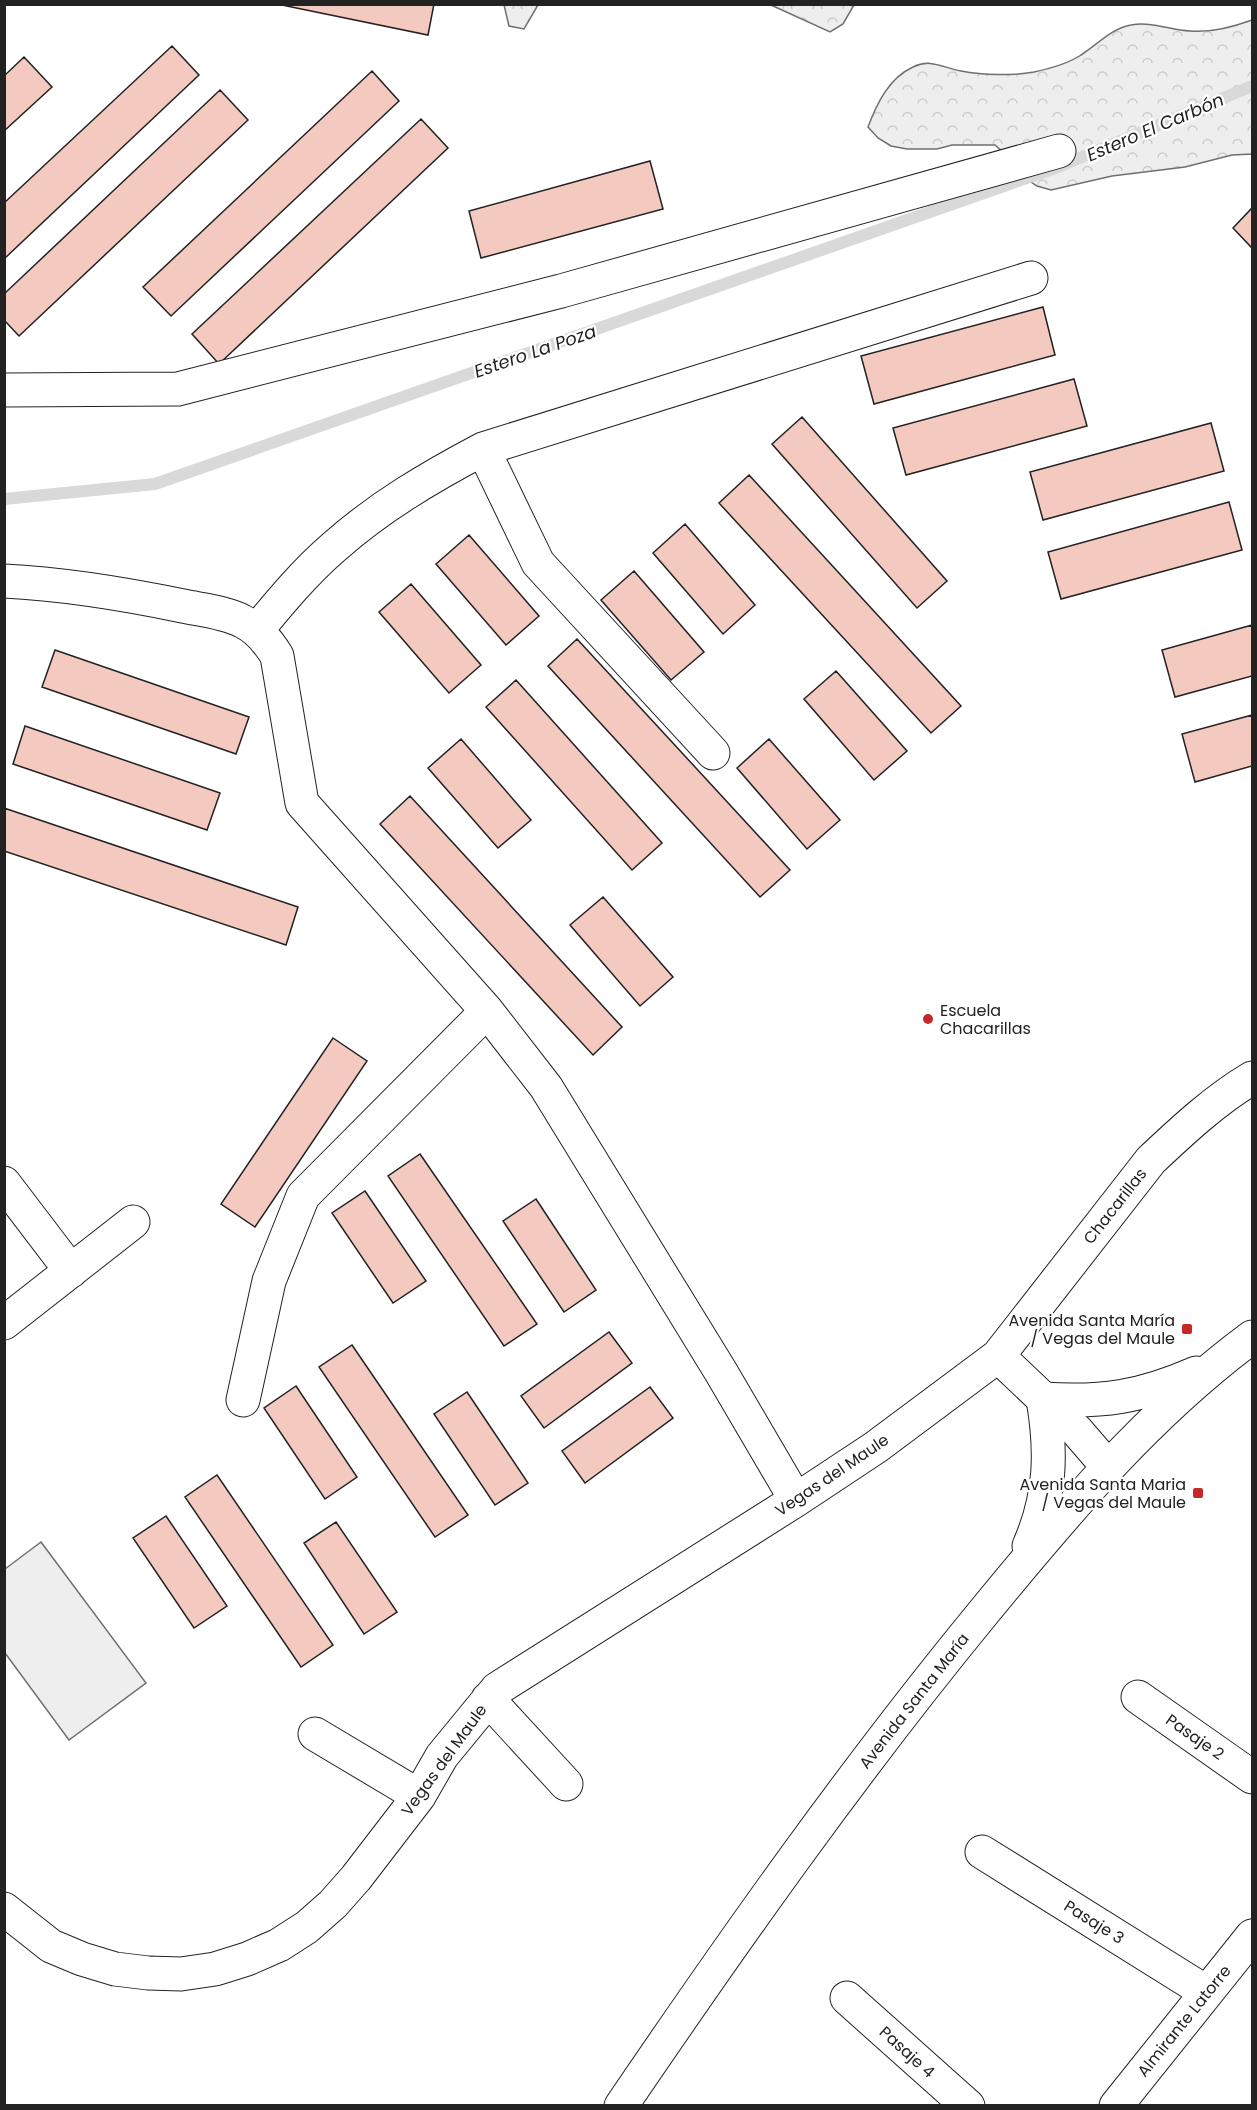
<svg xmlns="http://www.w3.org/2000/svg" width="1257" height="2110" font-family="Poppins,sans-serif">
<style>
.forest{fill:url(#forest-crowns);stroke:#6f6f6f;stroke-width:1.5}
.pitch{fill:#eee;stroke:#6f6f6f;stroke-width:1.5}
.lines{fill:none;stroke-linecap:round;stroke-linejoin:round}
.stream{stroke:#d9d9d9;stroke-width:12}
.building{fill:#f3c9c0;stroke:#222;stroke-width:1.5}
.minor-casing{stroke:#222;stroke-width:35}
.major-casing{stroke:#222;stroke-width:35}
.minor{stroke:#fff;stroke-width:33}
.major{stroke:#fff;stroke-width:33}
.poi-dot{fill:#c62828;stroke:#fff;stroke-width:2}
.labels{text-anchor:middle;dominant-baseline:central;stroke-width:4.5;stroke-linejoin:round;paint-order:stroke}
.poi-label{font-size:16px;fill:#222;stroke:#fff;text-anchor:end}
.street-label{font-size:16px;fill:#222;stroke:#fff}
.water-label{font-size:18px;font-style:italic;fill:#222;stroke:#fff}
</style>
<defs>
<pattern id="forest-crowns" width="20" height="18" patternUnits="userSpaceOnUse" patternTransform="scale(1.5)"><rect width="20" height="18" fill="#eee"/><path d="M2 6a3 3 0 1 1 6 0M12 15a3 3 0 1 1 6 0" fill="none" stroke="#ccc"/></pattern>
</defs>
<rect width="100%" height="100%" fill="#fff"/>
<path class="forest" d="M504,5V4L538,5L524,29L509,26Z
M771,5H854L843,24L830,32Z
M1252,20V154L1232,155L1185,167L1112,176L1051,190L1037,186L1025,178L1006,155L995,145H952L937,149H907L891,146L878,138L868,127C877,103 889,78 913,67C931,58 943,68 961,71C983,75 1012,76 1034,72C1048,69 1069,63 1081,55C1097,45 1112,28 1131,25C1151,21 1170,30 1190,31C1211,33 1233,27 1252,20Z"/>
<path class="pitch" d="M41,1542L146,1683L69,1740L5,1653V1569Z"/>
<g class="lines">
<path class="stream" d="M4,499L155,484L1058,167L1252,86"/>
</g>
<path class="building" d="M277,4H434L428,35Z
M172,46L199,75L4,259V203Z
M24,57L52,87L4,131V76Z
M372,71L399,101L171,316L143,287Z
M220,90L248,120L19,336L4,320V294Z
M421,119L448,148L219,364L192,334Z
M650,161L663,209L481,258L469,211Z
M1252,208V248L1233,228Z
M1043,307L1055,355L874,404L861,356Z
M1074,379L1087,426L906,475L893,428Z
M802,417L947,581L917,608L772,444Z
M1211,423L1224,471L1043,520L1030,472Z
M749,475L961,706L931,733L719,503Z
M1229,502L1242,550L1061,599L1048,552Z
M685,524L755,605L723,634L653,553Z
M469,535L539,616L506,645L436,564Z
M634,571L704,652L671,680L601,600Z
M411,584L481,665L449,693L379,612Z
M1252,625V676L1175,697L1162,650Z
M577,639L790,870L760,897L548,666Z
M55,650L249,717L236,754L42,687Z
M836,671L907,751L874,780L804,699Z
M516,680L662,843L632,870L486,707Z
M1252,715V766L1195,782L1182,734Z
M25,726L220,793L207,830L13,764Z
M461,739L531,820L498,848L428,768Z
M769,739L840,820L807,849L737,768Z
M410,796L622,1027L593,1055L380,824Z
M4,808L298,907L286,945L4,851Z
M603,897L673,977L640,1006L570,925Z
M333,1038L367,1061L255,1227L221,1204Z
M420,1154L537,1324L504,1346L388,1176Z
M365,1191L426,1281L393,1303L332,1213Z
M536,1199L596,1290L564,1312L503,1221Z
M609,1332L632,1363L544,1428L521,1396Z
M352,1345L468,1515L435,1537L319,1367Z
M296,1386L357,1477L325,1499L264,1408Z
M650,1387L673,1418L585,1483L562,1451Z
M467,1392L528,1483L495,1505L434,1414Z
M217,1475L333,1645L301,1667L185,1497Z
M166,1516L227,1606L194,1628L133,1538Z
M336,1522L397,1612L364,1634L304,1543Z"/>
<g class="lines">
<defs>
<path id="minor" d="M4,390L178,389L561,291L1059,151
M483,449L538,563L713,753
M4,581C64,584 125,594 183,606C202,610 224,612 242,621C257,628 268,641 277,656L302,803L487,1011L546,1087L721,1372L796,1500
M257,630C281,601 305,572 334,547C379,507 430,477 483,449L1031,278
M4,1183L71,1271
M4,1323L133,1222
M998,1356L1077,1431L1108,1467
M243,1400L269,1281L303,1196L487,1011
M1138,1697L1252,1777
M488,1699L566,1784
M315,1734L419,1796
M982,1852L1206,1992
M4,1909L51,1946L82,1959L115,1969L148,1973L181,1974L215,1969L247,1959L279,1945L307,1927L333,1904L356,1878L419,1796L442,1756L497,1689L796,1500L876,1447L998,1356L1151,1160C1183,1130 1215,1100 1252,1078
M847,1998L968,2106
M1116,2106L1252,1936"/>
<path id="major" d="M1029,1546C1051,1496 1052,1452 1043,1399C1102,1403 1141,1397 1196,1373
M621,2106C736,1937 854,1770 983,1613C1065,1513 1148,1414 1252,1337"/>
</defs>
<use href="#minor" class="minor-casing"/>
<use href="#major" class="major-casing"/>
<use href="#minor" class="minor"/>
<use href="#major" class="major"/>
</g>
<g class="poi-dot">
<circle cx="928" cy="1019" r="6"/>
<rect x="1181" y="1323" width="12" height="12" rx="3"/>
<rect x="1192" y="1487" width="12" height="12" rx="3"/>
</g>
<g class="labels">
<g class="poi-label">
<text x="940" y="1010" text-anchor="start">Escuela<tspan x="940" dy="18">Chacarillas</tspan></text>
<text x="1175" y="1320">Avenida Santa María<tspan x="1175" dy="18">/ Vegas del Maule</tspan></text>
<text x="1186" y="1484">Avenida Santa Maria<tspan x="1186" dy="18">/ Vegas del Maule</tspan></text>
</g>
<g class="street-label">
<text transform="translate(1115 1206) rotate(-52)">Chacarillas</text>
<text transform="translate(832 1475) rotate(-34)">Vegas del Maule</text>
<text transform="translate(914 1701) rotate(-52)">Avenida Santa María</text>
<text transform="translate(1195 1737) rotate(35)">Pasaje 2</text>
<text transform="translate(444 1760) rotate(-54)">Vegas del Maule</text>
<text transform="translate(1094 1922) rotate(32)">Pasaje 3</text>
<text transform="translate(1184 2021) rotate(-51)">Almirante Latorre</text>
<text transform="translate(907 2052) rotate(42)">Pasaje 4</text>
</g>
<g class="water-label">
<text transform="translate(1155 127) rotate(-23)">Estero El Carbón</text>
<text transform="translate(535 351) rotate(-19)">Estero La Poza</text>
</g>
</g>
<rect width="1257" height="2110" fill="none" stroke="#222222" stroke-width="12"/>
</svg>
